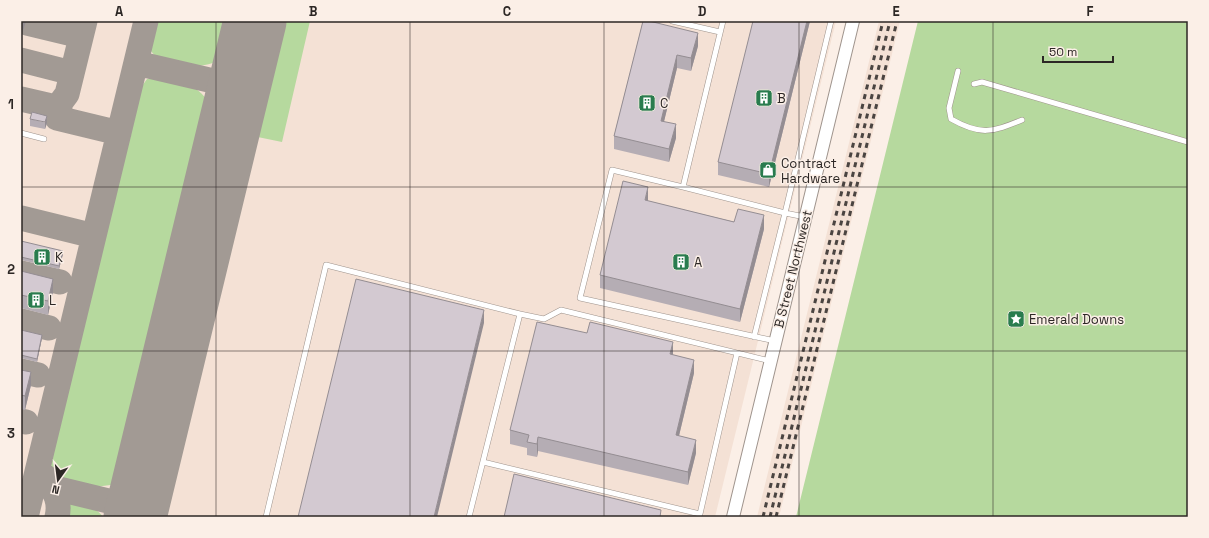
<svg xmlns="http://www.w3.org/2000/svg" width="1209" height="538" font-family="'Space Grotesk',sans-serif">
<style>
.built{fill:#f4e1d5}
.green{fill:#b6d99e}
.lines{fill:none;stroke-linecap:round;stroke-linejoin:round}
.taxiway{stroke:#a29a94;stroke-width:25}
.runway{stroke:#a29a94;stroke-width:63}
.service-casing{stroke:#9f948d;stroke-width:6}
.tertiary-casing{stroke:#9f948d;stroke-width:14}
.service{stroke:#fff;stroke-width:5}
.tertiary{stroke:#fff;stroke-width:12}
.rail{stroke:#4a4441;stroke-width:3;stroke-dasharray:5 5;stroke-linecap:butt}
.wall{fill:#b5adb4}
.shaded-wall{fill:#948d92}
.building{fill:#d3c9d1;stroke:#948d92}
.grid{fill:none;stroke:#2c2725;stroke-width:1;stroke-opacity:0.55}
.labels{text-anchor:middle;dominant-baseline:central;stroke-width:3;stroke-linejoin:round;paint-order:stroke}
.poi-label{font-size:13px;fill:#2c2725;stroke:#fbefe7;text-anchor:start}
.street-label{font-size:13px;fill:#2c2725;stroke:#fbefe7}
.neatline{fill:none;stroke:#2c2725;stroke-width:1.5}
.grid-label{font-size:13px;text-anchor:middle;font-weight:bold;fill:#2c2725}
</style>
<rect width="100%" height="100%" fill="#fbefe7"/>
<path class="built" d="M21,21H836L715,517H21Z
M879,21H900L779,517H757Z"/>
<path class="green" d="M156,21H235C232,34 230,47 220,58C209,70 175,67 161,60C157,59 153,53 150,50Z
M268,21H310L282,142L243,134L253,81Z
M918,21H1188V517H796Z
M147,79C167,79 195,81 207,100C210,104 211,111 213,115L127,467L116,484C92,489 59,489 48,463L94,272L121,149L137,93Z
M76,501C85,505 97,508 103,517H62L66,503Z"/>
<g class="lines">
<path class="taxiway" d="M85,21L67,94L61,102L57,118L119,133
M27,23L81,36
M21,60L72,73
M136,63L239,87
M21,99L60,108
M21,218L94,236
M21,273L60,282
M21,321L49,328
M21,371L38,375
M21,421L26,422
M46,477C54,491 61,501 57,517
M34,483L137,508
M26,517L146,21"/>
<path class="runway" d="M135,517L255,21"/>
<defs>
<path id="service" d="M672,21L720,32
M723,21L683,187L612,170L580,298L775,341
M958,71L949,108L951,119C981,136 992,132 1022,120
M974,84L982,82L1188,142
M21,133L44,139
M683,187L785,213L831,21
M520,314L544,319L561,310L770,361
M754,337L785,213L805,217
M483,462L700,514L737,353
M266,517L326,265L520,314L469,517"/>
<path id="tertiary" d="M733,517L853,21"/>
</defs>
<use href="#service" class="service-casing"/>
<use href="#tertiary" class="tertiary-casing"/>
<use href="#service" class="service"/>
<use href="#tertiary" class="tertiary"/>
<path class="rail" d="M763,517L883,21
M770,517L890,21
M776,517L897,21"/>
</g>
<path class="wall" d="M643,21L698,46L691,71L677,68L664,121L676,138L669,162L614,149V136Z
M810,21L769,187L718,175V162Z
M30,119L47,123L45,129L30,126Z
M648,201L764,229L740,322L600,288V275Z
M21,241L63,254L59,269L21,260Z
M21,271L53,292L48,315L21,308Z
M21,330L42,338L37,362L21,358Z
M673,355L694,373L679,436L696,453L688,485L538,451L537,457L527,455V448L510,444V430Z
M21,370L31,385L25,410L21,409Z"/>
<path class="shaded-wall" d="M23,21H26L21,37V27Z
M807,21H810L769,187V174Z
M698,33V46L691,71V58Z
M677,55V68L661,134V121Z
M47,116V123L45,129V122Z
M676,124V138L669,162V149Z
M648,187V201L645,214V200Z
M764,215V229L740,322V309Z
M63,251V254L59,269V266Z
M53,279V292L48,315V301Z
M484,310V323L437,517H434Z
M42,335V338L37,362V359Z
M673,342V355L670,354Z
M694,360V373L676,448V435Z
M31,372V385L25,410V396Z
M538,437V451L537,457V444Z
M696,440V453L688,485V472Z"/>
<path class="building" d="M21,21H23L21,27Z
M643,21H649L698,33L691,58L677,55L661,121L676,124L669,149L614,136Z
M753,21H807L769,174L718,162Z
M32,112L47,116L45,122L30,119Z
M623,181L648,187L645,200L734,222L738,209L764,215L740,309L600,275Z
M21,241L63,251L59,266L21,257Z
M21,271L53,279L48,301L21,295Z
M356,279L484,310L434,517H298Z
M537,322L587,333L590,322L673,342L670,354L694,360L676,435L696,440L688,472L538,437L537,444L527,442L529,435L510,430Z
M21,330L42,335L37,359L21,355Z
M21,370L31,372L25,396L21,395Z
M514,474L661,510L660,517H504Z"/>
<path class="grid" d="M216,21V517M410,21V517M604,21V517M799,21V517M993,21V517M21,187H1188M21,351H1188"/>
<defs>
<symbol id="building-square" viewBox="-11 -11 22 22"><rect x="-9" y="-9" width="18" height="18" rx="4" fill="#297c4e" stroke="#fbefe7"/><path d="M-4-6H4V6H1V3H-1V6H-4ZM-2.5-4.3h1.7v1.8h-1.7ZM.8-4.3h1.7v1.8H.8ZM-2.5-1h1.7V.8h-1.7ZM.8-1h1.7V.8H.8Z" fill="#fff"/></symbol>
<symbol id="shop-square" viewBox="-11 -11 22 22"><rect x="-9" y="-9" width="18" height="18" rx="4" fill="#297c4e" stroke="#fbefe7"/><path d="M-5-2.5h2.3a2.7 3.5 0 0 1 5.4 0H5L5.5 6h-11ZM-1.5-2.5h3a1.5 2.3 0 0 0-3 0Z" fill="#fff"/></symbol>
<symbol id="sight-square" viewBox="-11 -11 22 22"><rect x="-9" y="-9" width="18" height="18" rx="4" fill="#297c4e" stroke="#fbefe7"/><path d="M0-6L1.8-2.2L6-1.7L2.9 1.2L3.7 5.4L0 3.3L-3.7 5.4L-2.9 1.2L-6-1.7L-1.8-2.2Z" fill="#fff"/></symbol>
</defs>
<g fill-rule="evenodd">
<use href="#building-square" x="754" y="88" width="20" height="20"/>
<use href="#building-square" x="637" y="93" width="20" height="20"/>
<use href="#shop-square" x="758" y="160" width="20" height="20"/>
<use href="#building-square" x="32" y="247" width="20" height="20"/>
<use href="#building-square" x="671" y="252" width="20" height="20"/>
<use href="#building-square" x="26" y="290" width="20" height="20"/>
<use href="#sight-square" x="1006" y="309" width="20" height="20"/>
</g>
<g class="labels">
<g class="poi-label">
<text x="777" y="98">B</text>
<text x="660" y="103">C</text>
<text x="781" y="163">Contract<tspan x="781" dy="15">Hardware</tspan></text>
<text x="55" y="257">K</text>
<text x="694" y="262">A</text>
<text x="49" y="300">L</text>
<text x="1029" y="319">Emerald Downs</text>
</g>
<g class="street-label">
<text transform="translate(793 269) rotate(-76)">B Street Northwest</text>
</g>
</g>
<rect width="1209" height="538" fill="none" stroke="#fbefe7" stroke-width="44"/>
<g transform="translate(58 480) rotate(194)" stroke="#fbefe7" stroke-width="3" paint-order="stroke">
<path d="M0-3L7 15L0 10L-7 15Z" fill="#2c2725"/>
<text y="-6" font-size="11" font-weight="bold" text-anchor="middle" fill="#2c2725">N</text>
</g>
<path d="M1043 56v6h70v-6" fill="none" stroke="#2c2725" stroke-width="2"/>
<text x="1049" y="56" font-size="12" fill="#2c2725" stroke="#fbefe7" stroke-width="3" paint-order="stroke">50 m</text>
<rect x="22" y="22" width="1165" height="494" class="neatline"/>
<g class="grid-label">
<text x="119" y="16">A</text>
<text x="313" y="16">B</text>
<text x="507" y="16">C</text>
<text x="702" y="16">D</text>
<text x="896" y="16">E</text>
<text x="1090" y="16">F</text>
<text x="11" y="109">1</text>
<text x="11" y="274">2</text>
<text x="11" y="438">3</text>
</g>
</svg>
